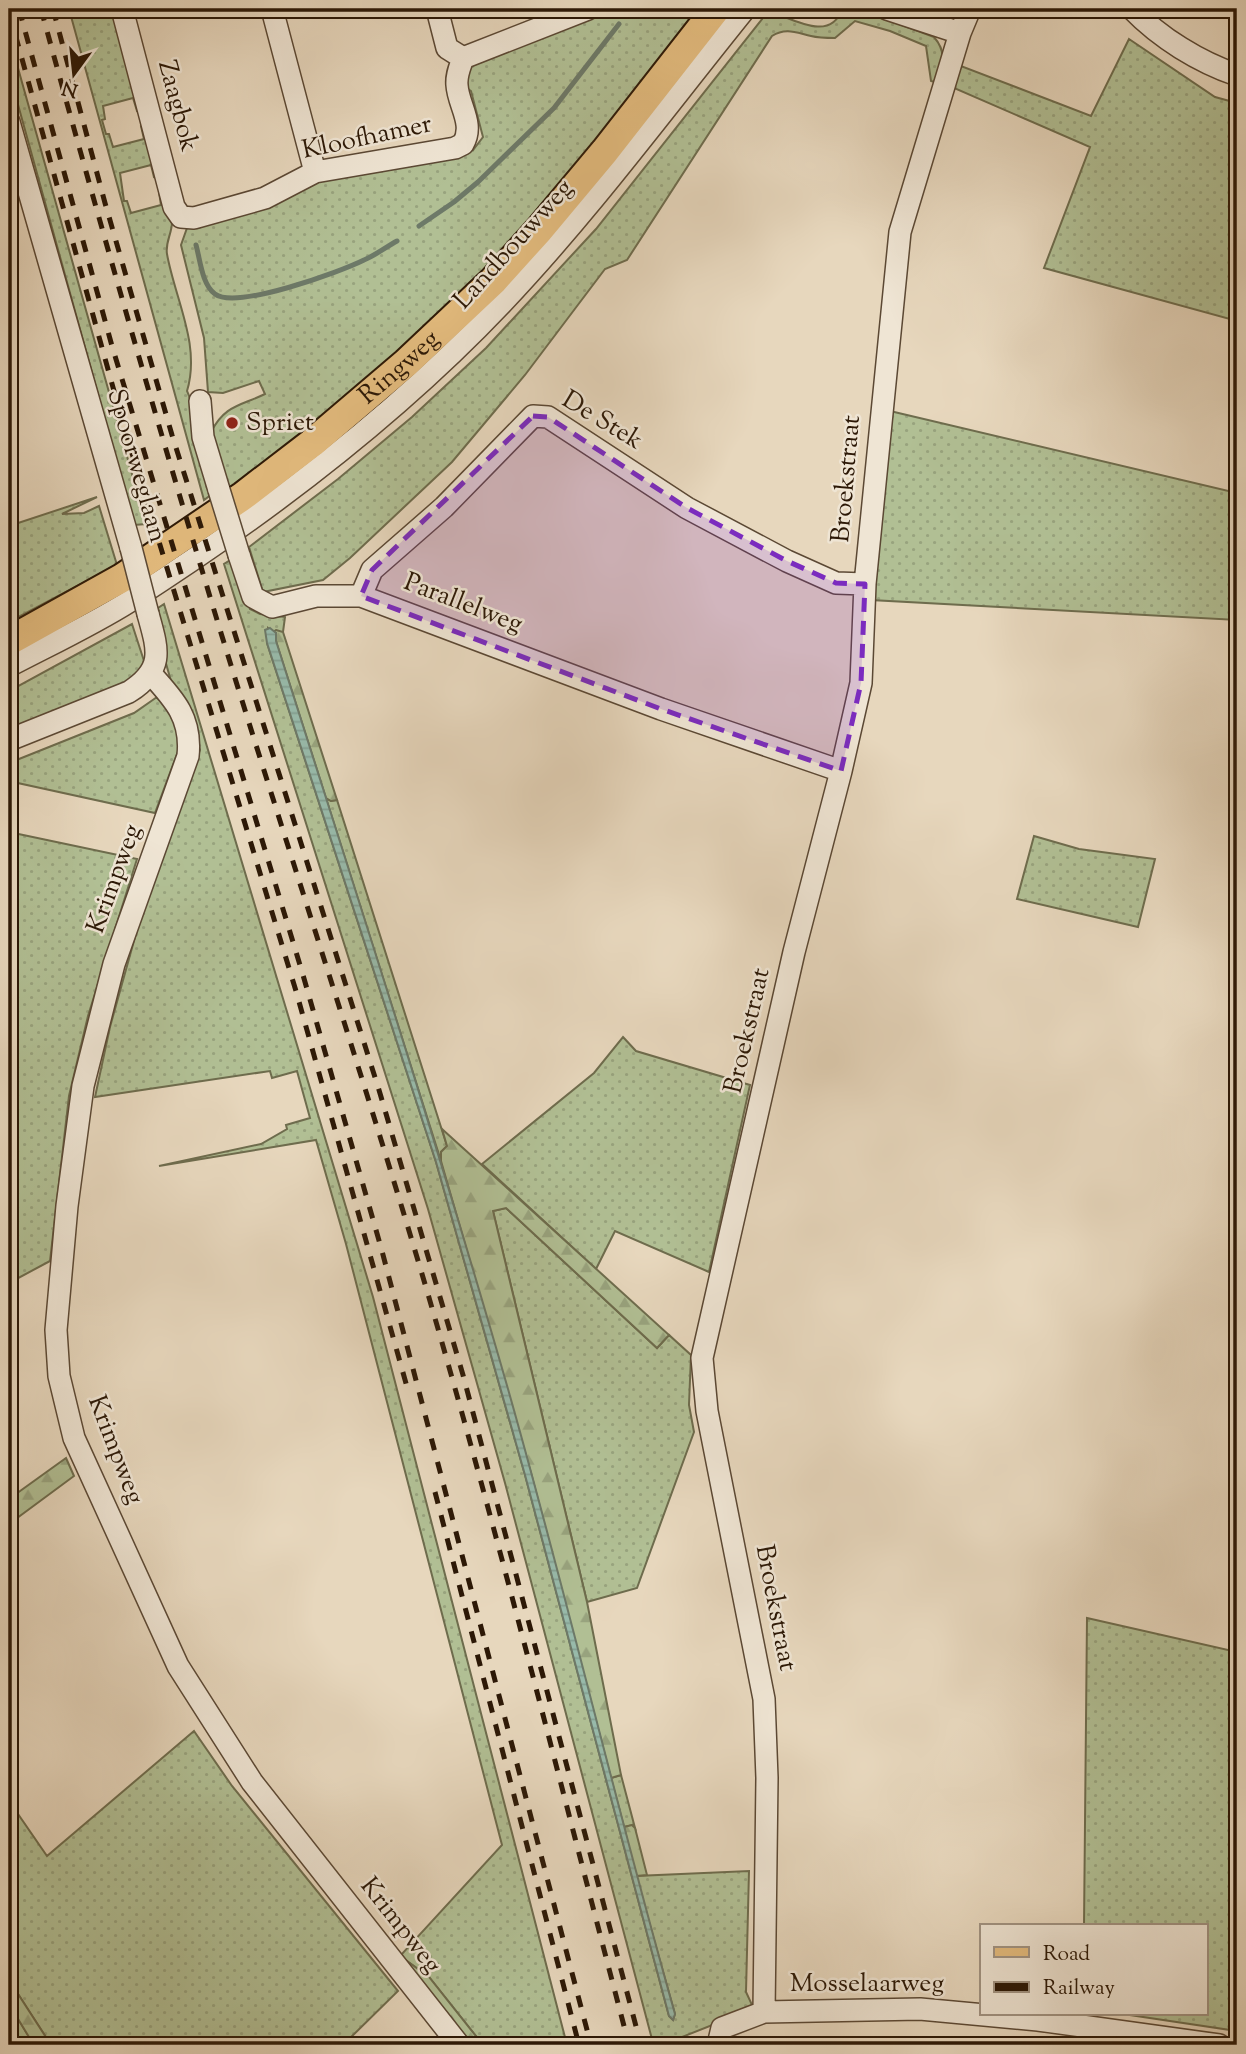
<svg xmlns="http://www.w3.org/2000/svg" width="1246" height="2054" font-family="'Sorts Mill Goudy',serif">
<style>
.grass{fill:url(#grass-dots);stroke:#6e6c4d;stroke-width:2}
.forest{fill:url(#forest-firs);stroke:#6e6c4d;stroke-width:2}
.water{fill:url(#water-rules);stroke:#6d7968;stroke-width:2}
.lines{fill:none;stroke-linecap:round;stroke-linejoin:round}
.stream{stroke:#6d7968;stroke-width:5}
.minor-casing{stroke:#5b4834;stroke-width:24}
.major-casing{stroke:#2c1806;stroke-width:32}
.minor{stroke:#efe5d4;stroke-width:21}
.major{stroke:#e4bc7e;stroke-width:28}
.rail{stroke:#2c1806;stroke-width:5;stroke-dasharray:12 12;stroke-linecap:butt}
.minor-bridge-casing{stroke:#5b4834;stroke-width:24;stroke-linecap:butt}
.minor-bridge{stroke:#efe5d4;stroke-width:21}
.marked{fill:#7b2cbf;fill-opacity:0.2;stroke:#7b2cbf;stroke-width:5;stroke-dasharray:14 9;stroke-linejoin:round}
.poi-dot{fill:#8f2418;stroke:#efe5d4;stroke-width:2.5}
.labels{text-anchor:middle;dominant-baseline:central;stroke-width:5;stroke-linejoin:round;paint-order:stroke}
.street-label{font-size:26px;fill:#2c1806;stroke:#efe5d4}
.poi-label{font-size:26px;fill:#2c1806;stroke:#efe5d4;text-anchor:start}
</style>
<defs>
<pattern id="grass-dots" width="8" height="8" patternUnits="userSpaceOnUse" patternTransform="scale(1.75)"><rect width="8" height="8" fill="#b1bf94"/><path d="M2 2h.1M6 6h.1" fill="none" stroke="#98a37e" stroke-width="1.8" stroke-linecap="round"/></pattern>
<pattern id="forest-firs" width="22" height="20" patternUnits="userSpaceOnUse" patternTransform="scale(1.75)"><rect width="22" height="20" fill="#b1bf94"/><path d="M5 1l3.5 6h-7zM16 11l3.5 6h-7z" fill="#98a37e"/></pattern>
<pattern id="water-rules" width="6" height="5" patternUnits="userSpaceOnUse" patternTransform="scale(1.75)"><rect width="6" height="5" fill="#98baaa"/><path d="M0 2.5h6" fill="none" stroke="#839f91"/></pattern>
</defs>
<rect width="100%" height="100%" fill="#e7d7bd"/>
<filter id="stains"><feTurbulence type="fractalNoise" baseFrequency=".00286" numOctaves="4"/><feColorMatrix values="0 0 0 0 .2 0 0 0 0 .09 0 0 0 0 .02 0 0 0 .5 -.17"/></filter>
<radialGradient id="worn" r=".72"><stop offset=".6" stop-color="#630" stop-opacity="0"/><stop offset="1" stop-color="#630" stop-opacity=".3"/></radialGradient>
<path class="grass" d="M69,9H116L142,109L137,111L133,98L103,106L105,119L102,120L106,134H109L113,147L144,139L141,126L146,124L159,176L154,177L151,165L120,173L124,201H127L131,213L161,205L159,192L164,191C166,200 173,213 172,222C172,234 165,242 167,254C175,299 201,345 187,391L190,398L212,494L204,500Z
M602,9H705L559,190L433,327L230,494L211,432C225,405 240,406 265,394L259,381L223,393L208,392L204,338L181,245L187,228L327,176L473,150L483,137L471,91L464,86L470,65L597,13Z
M842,9H859L934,37C947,52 943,64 938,83L931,81L926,46L890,31L855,21L835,38C827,38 819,38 811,36C797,33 786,27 772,36L627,260L605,269L525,375L452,462L350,558L323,580L263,592L249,547L338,479L412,417L486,348L596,229L766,14L772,12C795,20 831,42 842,9Z
M9,36L146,524L134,525L9,72Z
M1129,39L1215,97L1237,103V321L1044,268L1090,147L954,88L961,66L1091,116Z
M890,411L1237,493V620L871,600Z
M97,497L62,514L84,513L99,506L117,565L9,622V526Z
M232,559L250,609L260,614L285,617L283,632H273L268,628L267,643L436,1162L525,1475L669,2016L673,2020L675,2014L636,1876L749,1871L746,1992L753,2007L745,2012L662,2045H653V2043L505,1483L428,1209L224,564Z
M164,604L373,1297L567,2045L563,2042L552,2041L553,2045H483L429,1977L400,1956L502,1845L346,1244L316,1140L159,1166L261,1144L287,1129L286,1125L310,1118L297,1071L272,1078L270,1071L95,1097L110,1027L142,912L165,839L200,750L188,711L171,681L165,660L158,608Z
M132,624L145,664L135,679L9,734V691Z
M157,697L173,715L180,746L155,813L13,782L9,799V763L134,713Z
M326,798L331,801L337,800L447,1146L441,1152V1161Z
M9,832L137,859L88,1016L69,1096L50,1261L9,1283Z
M1034,836L1079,849L1155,859L1138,927L1017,899Z
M623,1037L636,1051L750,1085L709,1272L615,1231L596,1269L482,1164L594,1073Z
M506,1208L657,1348L669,1335L691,1355L689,1405L694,1432L637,1588L587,1602L493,1211Z
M1087,1618L1237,1652V2031L1123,2014H1206V1926H1084Z
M194,1731L232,1786L398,1991L343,2045H51L9,1980V1801L47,1856Z
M621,1775L635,1828L632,1825L624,1827L611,1778Z
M9,2004L34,2045H9Z"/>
<path class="forest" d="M276,630L283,632L337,800L331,801L326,798L276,641V633L273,632Z
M442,1129L669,1335L657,1348L506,1208L493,1211L587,1602L621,1775L611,1778L531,1473L441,1161V1152L447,1146Z
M66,1458L74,1476L9,1524V1499Z
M632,1825L635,1828L647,1875L636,1876L624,1827Z
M400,1956L429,1977L483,2045H468Z
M9,1980L51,2045H34L32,2042L9,2004Z"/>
<path class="water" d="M270,628L276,633V641C355,890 436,1138 508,1389C567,1596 616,1806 675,2014L673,2020L669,2016L525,1475L436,1162L267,643L265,630Z"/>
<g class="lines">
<path class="stream" d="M419,226L454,202L478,182L554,108L619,24
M196,245C200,259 202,285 215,294C236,310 340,272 364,260C376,255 386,247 397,241"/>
<defs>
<path id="minor" d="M122,9L174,207L181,217L194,218L265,198L315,172L455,148L463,144C475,124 458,105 457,85C456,75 460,67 463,58L447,48L437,9
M272,9L315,172
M887,9L960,33
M1132,9C1160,38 1199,62 1237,75
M463,58L588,9
M9,122L131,548
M200,401L203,437L219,490
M239,555L253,597L272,607L316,596H361L661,709L841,771
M361,596L372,570L444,507L533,416L548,417L687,508L787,561L836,583L865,584
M9,666C49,645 92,625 130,601C263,516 393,418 502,303C590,210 665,108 745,9
M151,674C175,700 192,719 188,756L114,964L83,1086L67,1206L56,1330L59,1376L74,1438L178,1666L252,1782L459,2045
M9,740L129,692C165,669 158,650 148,614
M764,2012L767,1778L764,1699L707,1411L702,1358L794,952L841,771L861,683L865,584L900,232L960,33L970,9
M718,2045L722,2028L764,2012L920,2009L1038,2020L1219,2045"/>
<g id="major">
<path id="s1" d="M9,641L122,578L243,496L312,443L406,363L493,281L539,230L605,151L716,9"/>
</g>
</defs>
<use href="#minor" class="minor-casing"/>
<use href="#major" class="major-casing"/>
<use href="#minor" class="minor"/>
<use href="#major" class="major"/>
<path class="rail" d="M19,9L112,346L303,975L382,1251L591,2045
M41,9C98,218 158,426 221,633C288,850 360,1066 425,1284C499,1536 562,1791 629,2045
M53,9L105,203L172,435L379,1090L463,1375L641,2045
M9,12L124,427L296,991L409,1394
M435,1492L579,2045"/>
<defs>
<path id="minor-bridge" d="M219,490L239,555
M131,548L148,614"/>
</defs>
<use href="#minor-bridge" class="minor-bridge-casing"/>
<use href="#minor-bridge" class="minor-bridge"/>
</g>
<path class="marked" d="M533,416L548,417L687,508L787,561L836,583L865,584L861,683L841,771L661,709L361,596L372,570Z"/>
<circle class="poi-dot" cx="232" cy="423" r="7"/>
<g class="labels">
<g class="street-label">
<text transform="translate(177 106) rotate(75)">Zaagbok</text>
<text transform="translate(367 138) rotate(-12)">Kloofhamer</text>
<text transform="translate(514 245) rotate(-48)">Landbouwweg</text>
<text stroke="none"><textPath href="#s1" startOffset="478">Ringweg</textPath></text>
<text transform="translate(602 421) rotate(31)">De Stek</text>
<text transform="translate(136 466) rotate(74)">Spoorweglaan</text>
<text transform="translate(847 479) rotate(-85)">Broekstraat</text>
<text transform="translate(463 604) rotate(21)">Parallelweg</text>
<text transform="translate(115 879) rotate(-70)">Krimpweg</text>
<text transform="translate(748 1031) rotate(-77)">Broekstraat</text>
<text transform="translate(115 1450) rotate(69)">Krimpweg</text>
<text transform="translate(775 1608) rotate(79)">Broekstraat</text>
<text transform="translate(400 1926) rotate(52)">Krimpweg</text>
<text x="867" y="1984">Mosselaarweg</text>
</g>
<g class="poi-label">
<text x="246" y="423">Spriet</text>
</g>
</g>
<rect width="1246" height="2054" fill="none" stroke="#e7d7bd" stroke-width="35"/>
<rect x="10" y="10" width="1225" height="2033" fill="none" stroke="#2c1806" stroke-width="3.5"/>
<rect x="18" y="18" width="1211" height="2019" fill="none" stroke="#2c1806" stroke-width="2"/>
<rect x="980" y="1924" width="228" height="91" fill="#efe5d4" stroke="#a19382" stroke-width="2"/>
<rect x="994" y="1947" width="35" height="10" fill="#e4bc7e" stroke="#a19382" stroke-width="2"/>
<text x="1043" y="1960" font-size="21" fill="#2c1806">Road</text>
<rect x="994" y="1982" width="35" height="10" fill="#2c1806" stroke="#a19382" stroke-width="2"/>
<text x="1043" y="1994" font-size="21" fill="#2c1806">Railway</text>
<g transform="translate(74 74) rotate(195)" stroke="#efe5d4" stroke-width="5" paint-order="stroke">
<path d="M0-5L12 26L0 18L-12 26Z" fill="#2c1806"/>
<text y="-10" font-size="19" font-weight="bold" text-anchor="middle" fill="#2c1806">N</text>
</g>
<rect width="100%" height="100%" filter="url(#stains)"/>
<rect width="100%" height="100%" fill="url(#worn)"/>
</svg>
